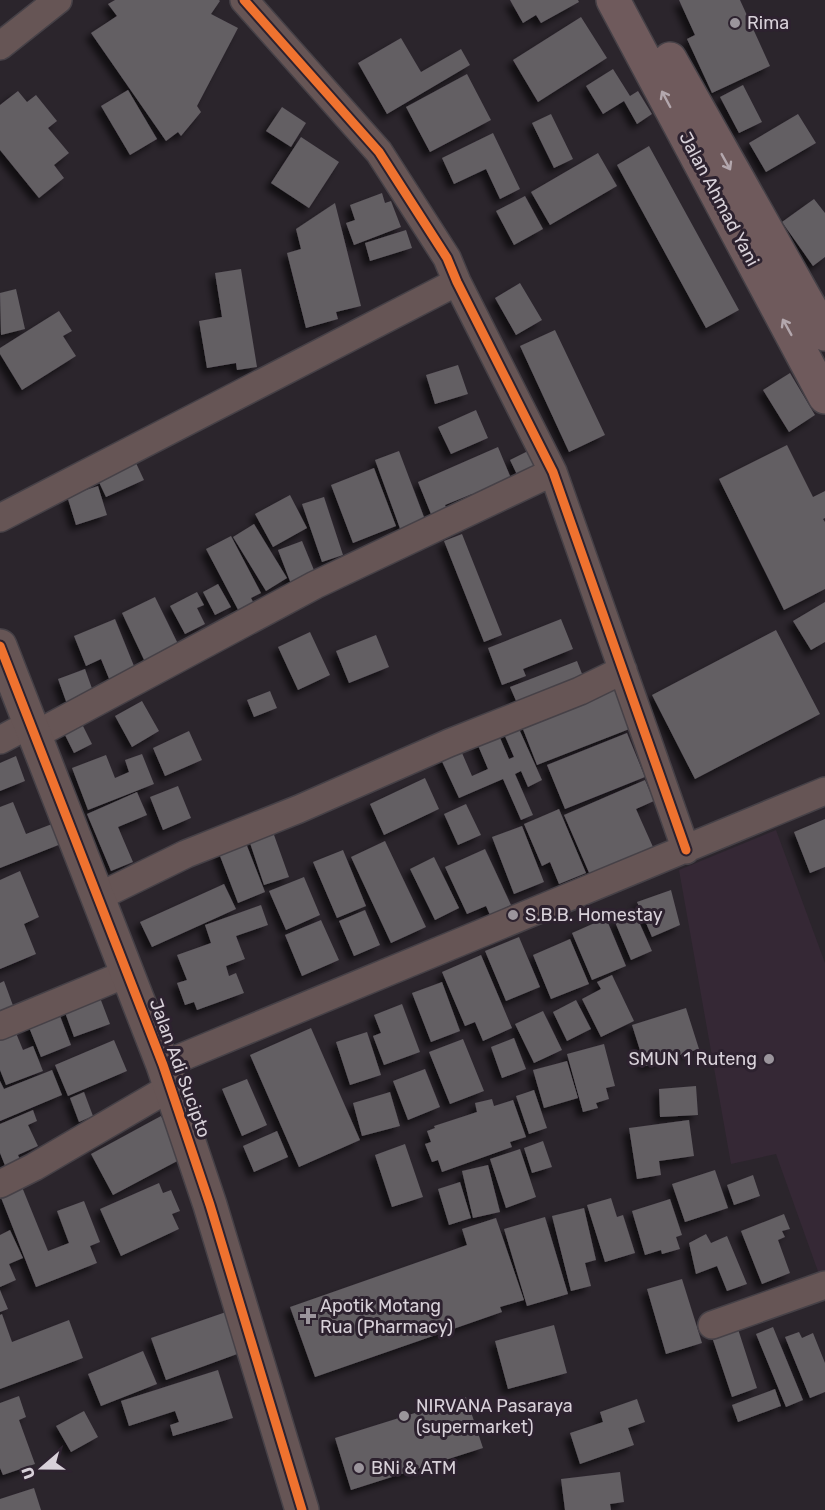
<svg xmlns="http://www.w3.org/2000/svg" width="825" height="1510" font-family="Rubik,sans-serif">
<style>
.education{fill:#352835}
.building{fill:#635e64;filter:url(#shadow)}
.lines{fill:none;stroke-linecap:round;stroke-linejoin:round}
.minor-casing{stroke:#464147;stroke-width:30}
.tertiary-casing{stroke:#464147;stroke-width:36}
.trunk-casing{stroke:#464147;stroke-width:36}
.minor{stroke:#655;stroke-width:27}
.tertiary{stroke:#655;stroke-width:33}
.trunk{stroke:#6f5a5c;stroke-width:33}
.cycleway-casing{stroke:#2d222f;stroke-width:13}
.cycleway{stroke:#ef722f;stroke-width:9}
.oneway{stroke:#b3a7ad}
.poi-dot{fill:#9b959c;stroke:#2d222f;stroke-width:2}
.labels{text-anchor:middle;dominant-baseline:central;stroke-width:6;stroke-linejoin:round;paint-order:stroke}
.poi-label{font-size:18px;fill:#d8d1d9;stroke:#2d222f;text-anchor:start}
.street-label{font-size:18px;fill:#d8d1d9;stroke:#2d222f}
</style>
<defs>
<filter id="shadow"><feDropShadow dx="-5.5" dy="5.5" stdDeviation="3" flood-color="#0009"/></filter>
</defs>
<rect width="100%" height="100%" fill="#2b252c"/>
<path class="education" d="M776,830L825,963V1275L820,1277L776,1154L731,1164L679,870Z"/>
<path class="building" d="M115,0H219L220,1L211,14L238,28L197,106L201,112L181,136L178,132L166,141L91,33L117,16L108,4Z
M510,0H578L579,2L541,23L536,15L523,23Z
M679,0H740L770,66L712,93L687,39L695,35Z
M581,17L607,58L538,102L513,60Z
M401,38L421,72L461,49L470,65L387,114L358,63Z
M613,69L630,96L638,91L652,114L637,124L624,101L603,114L586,86Z
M467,74L491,120L430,152L406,107Z
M743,85L762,122L739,133L720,97Z
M128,90L157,139L130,155L101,106Z
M18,91L27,102L36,95L57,121L48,128L69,153L54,165L64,178L39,198L0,150V105Z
M282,107L306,123L291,147L266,131Z
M551,114L573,159L554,168L532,123Z
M798,114L816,143L766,172L749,143Z
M493,133L520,189L500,199L486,169L454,184L442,158Z
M301,137L339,162L309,208L271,183Z
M649,146L739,310L706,328L617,165Z
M598,153L617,186L550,225L531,192Z
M382,193L385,203L391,201L401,227L354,245L346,223L355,220L350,205Z
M525,196L543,229L514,245L496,211Z
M814,199L825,213V257L813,266L782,222Z
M335,203L361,306L336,312L338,319L306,328L287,253L301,249L296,229Z
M406,230L412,248L370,261L365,243Z
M241,269L257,367L237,370L236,363L207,368L199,321L222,317L215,273Z
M520,283L542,320L516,335L495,298Z
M16,289L25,329L1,335L0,293Z
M59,311L72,331L63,336L76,356L22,390L0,354V348Z
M555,330L605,435L569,452L520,346Z
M458,365L468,394L435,404L426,375Z
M790,373L815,415L789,432L763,390Z
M476,410L488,438L451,454L438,427Z
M787,445L813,497L825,491V518L823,519L825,522V589L784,610L719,479Z
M498,447L515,488L476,504L472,494L445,505L448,512L433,519L418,482Z
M532,449L544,474L522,485L510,460Z
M399,451L427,525L402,534L375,460Z
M136,463L144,480L106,497L98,480Z
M374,468L396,526L353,543L331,485Z
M98,486L107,515L76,525L67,496Z
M290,495L307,528L273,547L255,514Z
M324,497L343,555L322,562L302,504Z
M254,524L287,578L266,591L233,537Z
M462,534L502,635L484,642L444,541Z
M231,536L261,593L251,598L259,613L244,621L206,549Z
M302,541L318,580L293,589L278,550Z
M218,584L231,607L215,615L203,592Z
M197,592L204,605L197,608L205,624L185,634L170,606Z
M155,597L180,648L146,664L122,613Z
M825,602V642L811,650L793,621Z
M115,619L136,671L110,681L101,659L86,666L74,636Z
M561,619L573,649L523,669L526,676L502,685L488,648Z
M776,630L820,714L695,779L652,695Z
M310,632L330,675L298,690L278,647Z
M376,635L389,667L349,683L336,651Z
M577,661L586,684L520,710L510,687Z
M85,669L94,694L67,704L58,679Z
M614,681L632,728L537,765L519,719Z
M270,691L277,708L254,717L247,700Z
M142,701L159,731L132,747L115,716Z
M515,720L542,780L528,787L521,771L515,774L533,815L521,820L503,779L459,798L439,755L459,746L472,776L488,769L474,736L495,726L509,759L514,757L501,727Z
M81,722L92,744L74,753L63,731Z
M189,731L202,760L165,776L153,748Z
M627,733L645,777L565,809L547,765Z
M142,754L154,784L88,810L72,768L106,755L115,778L129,772L125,760Z
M16,756L25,781L0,791V763Z
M425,778L439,809L384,835L370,804Z
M645,780L654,801L636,809L653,847L590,875L564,815Z
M178,786L191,818L163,830L150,797Z
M137,792L147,815L118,827L133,862L111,871L87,814Z
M13,802L26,834L52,824L61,844L0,868V807Z
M466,804L481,835L458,845L444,814Z
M559,809L586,873L559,884L550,862L542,866L524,824Z
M825,819V867L810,873L794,832Z
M522,826L544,882L514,894L492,837Z
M273,832L289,877L264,885L249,840Z
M242,833L265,892L238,903L215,843Z
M385,841L426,927L391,943L351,857Z
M485,849L511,905L490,915L486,906L467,914L445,867Z
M343,850L366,906L337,918L313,862Z
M434,857L459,908L435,920L410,869Z
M20,871L39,917L24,924L36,954L0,969V880Z
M304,877L320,915L286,930L269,891Z
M224,884L236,909L152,947L140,922Z
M671,890L680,925L652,937L637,902Z
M261,905L268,925L236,936L245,959L226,966L229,976L236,973L244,993L197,1010L194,1002L185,1005L177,983L187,980L177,955L211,943L205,925Z
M365,910L380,945L354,956L339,921Z
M635,913L652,951L631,960L615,922Z
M606,918L626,966L592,980L572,933Z
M321,920L339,960L302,976L285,935Z
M519,937L540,987L506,1001L485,951Z
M570,939L589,984L551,999L533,955Z
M481,955L512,1028L483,1041L475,1022L465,1026L442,972Z
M612,975L634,1021L601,1037L582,999L601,989L597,982Z
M4,981L15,1011L0,1017V983Z
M442,982L460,1031L431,1042L412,993Z
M99,995L110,1024L74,1037L63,1007Z
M576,1000L591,1029L567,1041L553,1012Z
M402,1004L420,1052L384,1065L373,1036L381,1033L374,1015Z
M57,1008L71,1045L41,1057L26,1020Z
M686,1008L699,1049L645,1066L632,1025Z
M543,1011L562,1050L534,1063L515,1024Z
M311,1028L360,1140L299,1167L250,1055Z
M367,1032L381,1075L350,1085L336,1042Z
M16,1033L23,1050L33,1046L43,1071L6,1085L0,1070V1039Z
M514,1038L526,1069L502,1078L491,1047Z
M463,1039L484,1091L450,1104L429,1052Z
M114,1040L127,1071L68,1096L55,1065Z
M604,1044L615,1086L606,1088L609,1099L596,1103L598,1108L583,1112L567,1054Z
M567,1061L578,1098L544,1108L533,1070Z
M425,1069L440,1107L408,1120L393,1081Z
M52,1070L62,1095L0,1121V1081L4,1089Z
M247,1079L267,1125L242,1136L222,1089Z
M696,1086L698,1115L660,1117L659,1089Z
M534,1090L547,1128L529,1134L516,1096Z
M84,1092L93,1116L79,1122L70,1098Z
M390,1092L400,1126L362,1136L353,1103Z
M492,1099L494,1106L513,1100L526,1137L510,1142L512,1147L442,1172L438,1160L432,1162L425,1144L431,1142L427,1131L435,1128L434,1126L477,1112L475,1103Z
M33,1110L37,1121L28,1125L38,1146L18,1155L21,1162L6,1168L0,1153V1124Z
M161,1116L183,1158L113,1195L91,1154Z
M689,1120L694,1156L659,1161L661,1175L637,1179L629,1128Z
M277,1131L288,1157L254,1172L243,1146Z
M543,1141L552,1167L532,1173L524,1148Z
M405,1144L423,1197L392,1207L375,1155Z
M520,1149L536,1197L506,1208L490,1159Z
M488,1165L500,1212L473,1218L462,1171Z
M715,1170L728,1208L685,1222L672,1184Z
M753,1175L760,1196L734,1205L727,1185Z
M460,1182L471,1218L449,1225L438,1189Z
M159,1183L163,1193L171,1190L180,1211L172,1214L179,1229L121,1256L100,1209Z
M22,1187L48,1251L69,1243L57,1211L84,1201L100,1242L90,1246L97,1263L36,1287L0,1195Z
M611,1198L617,1217L623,1215L635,1253L605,1262L587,1205Z
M670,1199L682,1235L676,1237L680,1249L662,1254L661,1250L645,1255L632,1211Z
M584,1208L596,1260L585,1263L591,1286L571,1291L552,1216Z
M784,1214L790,1229L782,1231L785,1237L778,1240L790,1273L762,1284L741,1231Z
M545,1217L568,1294L527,1306L504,1229Z
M496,1218L524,1300L500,1307L502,1312L315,1377L290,1307L467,1245L462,1229Z
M10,1230L23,1258L9,1264L16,1280L0,1287V1235Z
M706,1234L711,1243L727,1236L747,1284L727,1291L717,1266L696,1274L689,1243Z
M682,1279L702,1343L666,1354L647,1289Z
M0,1290L8,1309L0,1312Z
M226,1312L240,1353L166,1380L151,1338Z
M2,1314L12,1342L69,1320L83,1358L0,1389V1315Z
M554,1325L567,1373L508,1389L495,1341Z
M773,1327L803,1400L786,1407L756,1334Z
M738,1329L757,1388L732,1397L712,1337Z
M799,1332L802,1338L813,1333L825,1363V1392L810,1398L785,1337Z
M143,1351L157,1384L101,1406L88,1374Z
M218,1370L233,1418L173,1436L170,1425L179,1422L175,1411L129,1426L121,1401Z
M775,1389L781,1406L738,1422L732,1405Z
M19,1396L26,1417L19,1420L35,1464L3,1475L0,1468V1403Z
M466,1397L483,1448L351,1490L335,1438Z
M637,1399L645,1422L628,1428L634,1445L580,1464L570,1433L603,1422L600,1412Z
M84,1411L98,1437L71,1452L56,1426Z
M620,1472L624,1502L610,1504L611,1510H565L561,1479Z
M34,1488L41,1510H0V1499Z"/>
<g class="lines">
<defs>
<path id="minor" d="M244,0L379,152L447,258L457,282L553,472L686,850
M0,46L58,0
M0,518L457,282
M35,735L315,585L553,472
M0,740L30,724
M98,897L186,854L299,809L449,743L580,691L623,670
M0,1026L128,973
M163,1065L825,791
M0,1184L34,1167L171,1087
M712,1325L825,1285"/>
<path id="tertiary" d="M0,646L163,1065L210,1205L302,1510"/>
<path id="trunk" d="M613,0L825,397
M670,59L825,334"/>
</defs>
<use href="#minor" class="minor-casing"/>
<use href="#tertiary" class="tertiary-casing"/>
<use href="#trunk" class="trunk-casing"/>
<use href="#minor" class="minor"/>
<use href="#tertiary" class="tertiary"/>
<use href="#trunk" class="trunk"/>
<defs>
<path id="cycleway" d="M244,0L379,152L447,258L457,282L553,472L686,850
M0,646L163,1065L210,1205L302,1510"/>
</defs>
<use href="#cycleway" class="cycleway-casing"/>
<use href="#cycleway" class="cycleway"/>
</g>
<defs><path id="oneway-shaft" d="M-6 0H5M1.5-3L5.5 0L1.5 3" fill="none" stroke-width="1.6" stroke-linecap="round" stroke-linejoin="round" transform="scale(1.5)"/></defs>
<g class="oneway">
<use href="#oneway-shaft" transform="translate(666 99) rotate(-118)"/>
<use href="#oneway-shaft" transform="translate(726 162) rotate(61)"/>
<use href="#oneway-shaft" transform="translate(787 327) rotate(-119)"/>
</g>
<g class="poi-dot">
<circle cx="735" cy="23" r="6"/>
<circle cx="513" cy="915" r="6"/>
<circle cx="769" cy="1059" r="6"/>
<path d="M305 1307h6v6h6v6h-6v6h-6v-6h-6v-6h6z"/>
<circle cx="404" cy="1416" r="6"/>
<circle cx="359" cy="1468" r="6"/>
</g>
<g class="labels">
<g class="poi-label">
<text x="747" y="23">Rima</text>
<text x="525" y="915">S.B.B. Homestay</text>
<text x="757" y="1059" text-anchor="end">SMUN 1 Ruteng</text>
<text x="320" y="1306">Apotik Motang<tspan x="320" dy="21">Rua (Pharmacy)</tspan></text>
<text x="416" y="1406">NIRVANA Pasaraya<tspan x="416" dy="21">(supermarket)</tspan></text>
<text x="371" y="1468">BNi &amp; ATM</text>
</g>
<g class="street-label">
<text transform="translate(719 199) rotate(62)">Jalan Ahmad Yani</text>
<text transform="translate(180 1068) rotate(70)">Jalan Adi Sucipto</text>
</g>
</g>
<g transform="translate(42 1468) rotate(250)" stroke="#2d222f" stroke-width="4.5" paint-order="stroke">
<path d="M0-4.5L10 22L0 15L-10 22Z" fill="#d8d1d9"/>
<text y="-9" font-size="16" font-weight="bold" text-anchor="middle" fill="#d8d1d9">U</text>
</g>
</svg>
